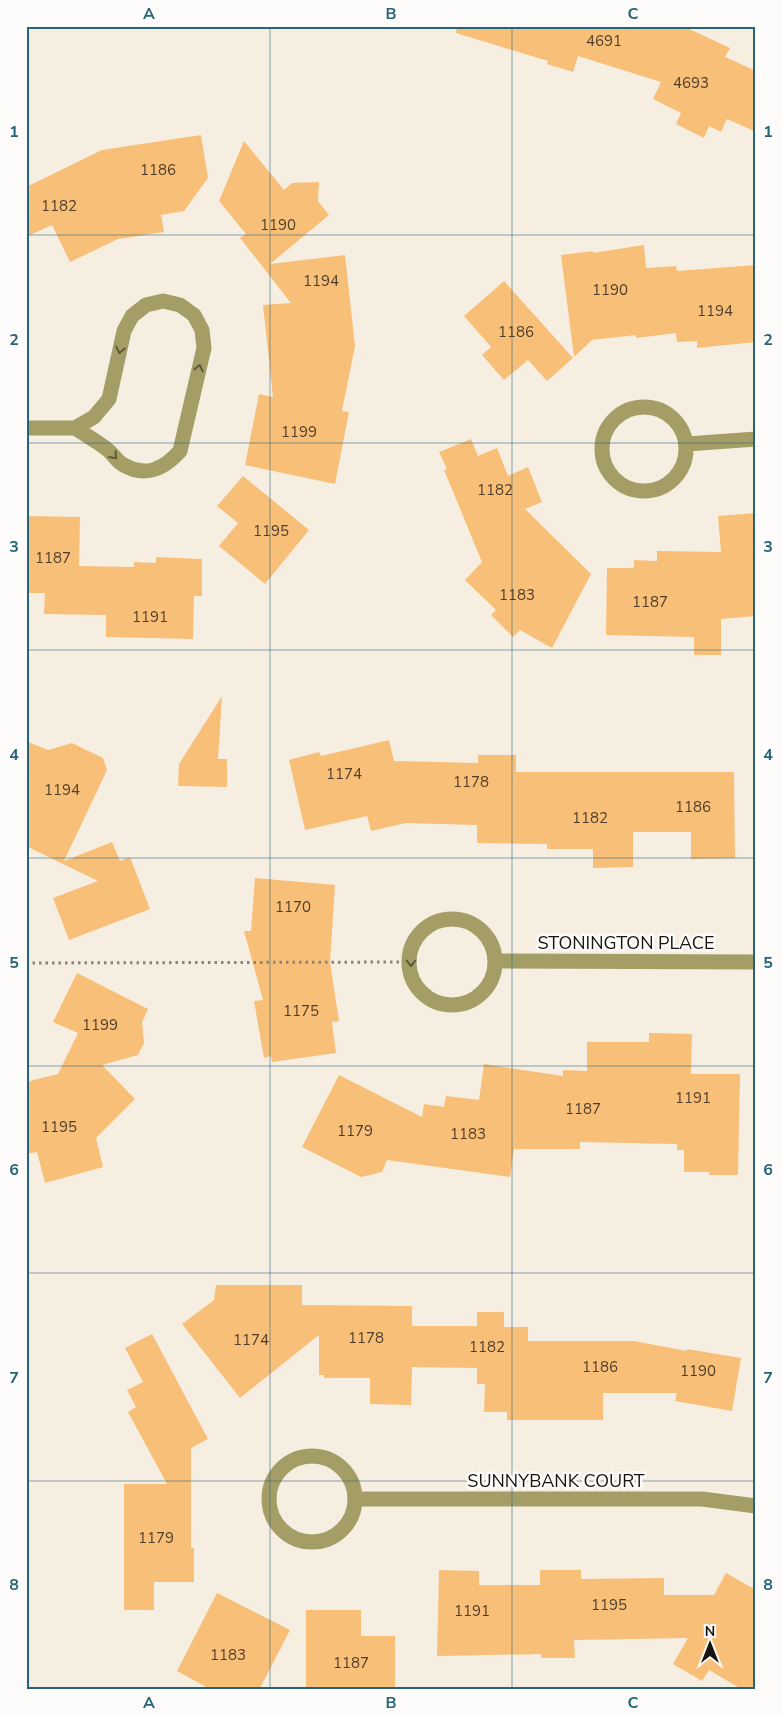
<svg xmlns="http://www.w3.org/2000/svg" width="782" height="1716" font-family="'Nunito Sans',sans-serif">
<style>
.building{fill:#f8bf78}
.lines{fill:none;stroke-linecap:round;stroke-linejoin:round}
.path{stroke:#8a837b;stroke-width:3;stroke-dasharray:2.5 4;stroke-linecap:butt}
.street{stroke:#a49e66;stroke-width:15}
.oneway{stroke:#5e583a}
.grid{fill:none;stroke:#25647a;stroke-width:1;stroke-opacity:0.55}
.labels{text-anchor:middle;dominant-baseline:central;stroke-width:5;stroke-linejoin:round;paint-order:stroke}
.number-label{font-size:15px;fill:#4f3e29}
.street-label{font-size:18px;fill:#17130f;stroke:#fefcfa}
.neatline{fill:none;stroke:#25647a;stroke-width:2}
.grid-label{font-size:16px;text-anchor:middle;font-weight:bold;fill:#25647a}
</style>
<rect width="100%" height="100%" fill="#f7eee2"/>
<path class="building" d="M457,26H683L730,48L725,57L756,71V132L727,119L721,132L709,126L704,138L676,124L681,113L653,99L661,82L578,56L573,72L547,64L548,61L456,33Z
M201,135L208,178L184,211L161,215L164,232L118,239L70,262L52,225L26,237V187L102,150Z
M244,141L284,190L292,183L319,182L318,201L329,215L270,264L345,255L355,346L342,411L349,412L335,484L245,465L259,394L273,397L263,305L291,303L240,238L246,234L219,201Z
M644,245L646,268L676,266L677,271L756,265V342L697,348V341L677,342L676,333L636,338V335L592,340L574,357L561,255L593,251V253Z
M504,281L573,358L547,381L528,360L504,380L482,355L491,347L464,316Z
M471,439L478,456L497,448L508,476L528,467L542,502L525,509L591,574L552,648L520,630L513,637L491,615L496,610L465,580L482,562L444,470L447,469L439,452Z
M243,476L309,530L265,584L219,546L238,523L217,506Z
M756,513V616L721,619V655H694V637L606,635L607,568H634V560L657,561V551L721,552L718,516Z
M26,516L80,517L79,566L134,567V562L156,563V557L202,559V596H194L193,639L106,637V615L44,614L45,593H26Z
M222,696L218,759H227V787L178,786L179,764Z
M389,740L394,761L478,763V755H516V772H734L735,858L691,859V832H633V867L593,868V849H547V844L477,843V825L406,823L371,831L367,816L305,830L289,760L319,752L321,756Z
M26,741L48,750L72,743L103,758L107,770L64,861L112,842L120,861L130,857L150,909L69,940L53,898L98,881L26,846Z
M255,878L335,885L330,962L339,1021L332,1022L336,1053L272,1062L271,1056L264,1058L254,1001L263,1000L244,931H251Z
M77,973L148,1009L142,1022L144,1043L138,1055L102,1065L135,1099L96,1138L103,1167L45,1183L37,1152L26,1154V1082L58,1074L78,1033L53,1022Z
M649,1033L692,1034L691,1074H740L738,1175H709V1172H684V1150H677V1144L580,1142V1149H514L510,1177L387,1160L382,1172L361,1177L302,1147L339,1075L422,1117L424,1104L444,1107L446,1096L479,1100L484,1064L563,1076V1070L587,1071V1042H649Z
M216,1285H302V1305L412,1306V1326H477V1312H504V1327H528V1341H634L687,1351V1349L741,1358L732,1411L675,1401L677,1393H603V1420H507V1412H484L485,1384H477V1368L412,1367L411,1405L370,1404V1378H324V1375H319V1335L240,1398L182,1324L214,1300Z
M152,1334L208,1439L191,1448V1548H194V1582H154V1610H124V1484H167L128,1412L136,1407L127,1390L143,1382L125,1348Z
M439,1570L479,1571V1585H540V1570H581V1579L664,1578V1595H714L726,1573L756,1590V1690H743L709,1670L702,1681L673,1664L688,1638L574,1640L575,1658H541V1654L437,1656Z
M217,1593L290,1630L259,1690H212L177,1671Z
M306,1610H361V1636H395V1690H306Z"/>
<g class="lines">
<path class="path" d="M26,963L409,962"/>
<path class="street" d="M602 449a42 42 0 1 1 84 0a42 42 0 1 1-84 0Z
M26,428H75L94,417L109,399L124,331L132,316L146,305L163,301L180,305L194,315L202,330L204,348L180,451C163,470 145,478 122,464C116,460 113,454 108,450C98,442 86,435 75,428
M687,444L756,439
M409 962a43 43 0 1 1 86 0a43 43 0 1 1-86 0Z
M495,961L756,962
M269 1499a43 43 0 1 1 86 0a43 43 0 1 1-86 0Z
M356,1499H702L756,1506"/>
</g>
<defs><path id="oneway-chevron" d="M-2-3.5L2.5 0L-2 3.5" fill="none" stroke-width="1.6" stroke-linecap="round" stroke-linejoin="round" transform="scale(1.25)"/></defs>
<g class="oneway">
<use href="#oneway-chevron" transform="translate(120 350) rotate(102)"/>
<use href="#oneway-chevron" transform="translate(199 368) rotate(-77)"/>
<use href="#oneway-chevron" transform="translate(114 456) rotate(48)"/>
<use href="#oneway-chevron" transform="translate(411 963) rotate(90)"/>
</g>
<path class="grid" d="M270,26V1690M512,26V1690M26,235H756M26,443H756M26,650H756M26,858H756M26,1066H756M26,1273H756M26,1481H756"/>
<g class="labels">
<g class="number-label">
<text x="604" y="41">4691</text>
<text x="691" y="83">4693</text>
<text x="158" y="170">1186</text>
<text x="59" y="206">1182</text>
<text x="278" y="225">1190</text>
<text x="321" y="281">1194</text>
<text x="610" y="290">1190</text>
<text x="715" y="311">1194</text>
<text x="516" y="332">1186</text>
<text x="299" y="432">1199</text>
<text x="495" y="490">1182</text>
<text x="271" y="531">1195</text>
<text x="53" y="558">1187</text>
<text x="517" y="595">1183</text>
<text x="650" y="602">1187</text>
<text x="150" y="617">1191</text>
<text x="344" y="774">1174</text>
<text x="471" y="782">1178</text>
<text x="62" y="790">1194</text>
<text x="693" y="807">1186</text>
<text x="590" y="818">1182</text>
<text x="293" y="907">1170</text>
<text x="301" y="1011">1175</text>
<text x="100" y="1025">1199</text>
<text x="693" y="1098">1191</text>
<text x="583" y="1109">1187</text>
<text x="59" y="1127">1195</text>
<text x="355" y="1131">1179</text>
<text x="468" y="1134">1183</text>
<text x="366" y="1338">1178</text>
<text x="251" y="1340">1174</text>
<text x="487" y="1347">1182</text>
<text x="600" y="1367">1186</text>
<text x="698" y="1371">1190</text>
<text x="156" y="1538">1179</text>
<text x="609" y="1605">1195</text>
<text x="472" y="1611">1191</text>
<text x="228" y="1655">1183</text>
<text x="351" y="1663">1187</text>
</g>
<g class="street-label">
<text x="626" y="943">STONINGTON PLACE</text>
<text x="556" y="1481">SUNNYBANK COURT</text>
</g>
</g>
<rect width="782" height="1716" fill="none" stroke="#fefcfa" stroke-width="55"/>
<g transform="translate(710 1644)" stroke="#fefcfa" stroke-width="4" paint-order="stroke">
<path d="M0-4L9 19L0 12L-9 19Z" fill="#17130f"/>
<text y="-8" font-size="14" font-weight="bold" text-anchor="middle" fill="#17130f">N</text>
</g>
<rect x="28" y="28" width="726" height="1660" class="neatline"/>
<g class="grid-label">
<text x="149" y="19">A</text>
<text x="391" y="19">B</text>
<text x="633" y="19">C</text>
<text x="14" y="137">1</text>
<text x="768" y="137">1</text>
<text x="14" y="345">2</text>
<text x="768" y="345">2</text>
<text x="14" y="552">3</text>
<text x="768" y="552">3</text>
<text x="14" y="760">4</text>
<text x="768" y="760">4</text>
<text x="14" y="968">5</text>
<text x="768" y="968">5</text>
<text x="14" y="1175">6</text>
<text x="768" y="1175">6</text>
<text x="14" y="1383">7</text>
<text x="768" y="1383">7</text>
<text x="14" y="1590">8</text>
<text x="768" y="1590">8</text>
<text x="149" y="1708">A</text>
<text x="391" y="1708">B</text>
<text x="633" y="1708">C</text>
</g>
</svg>
